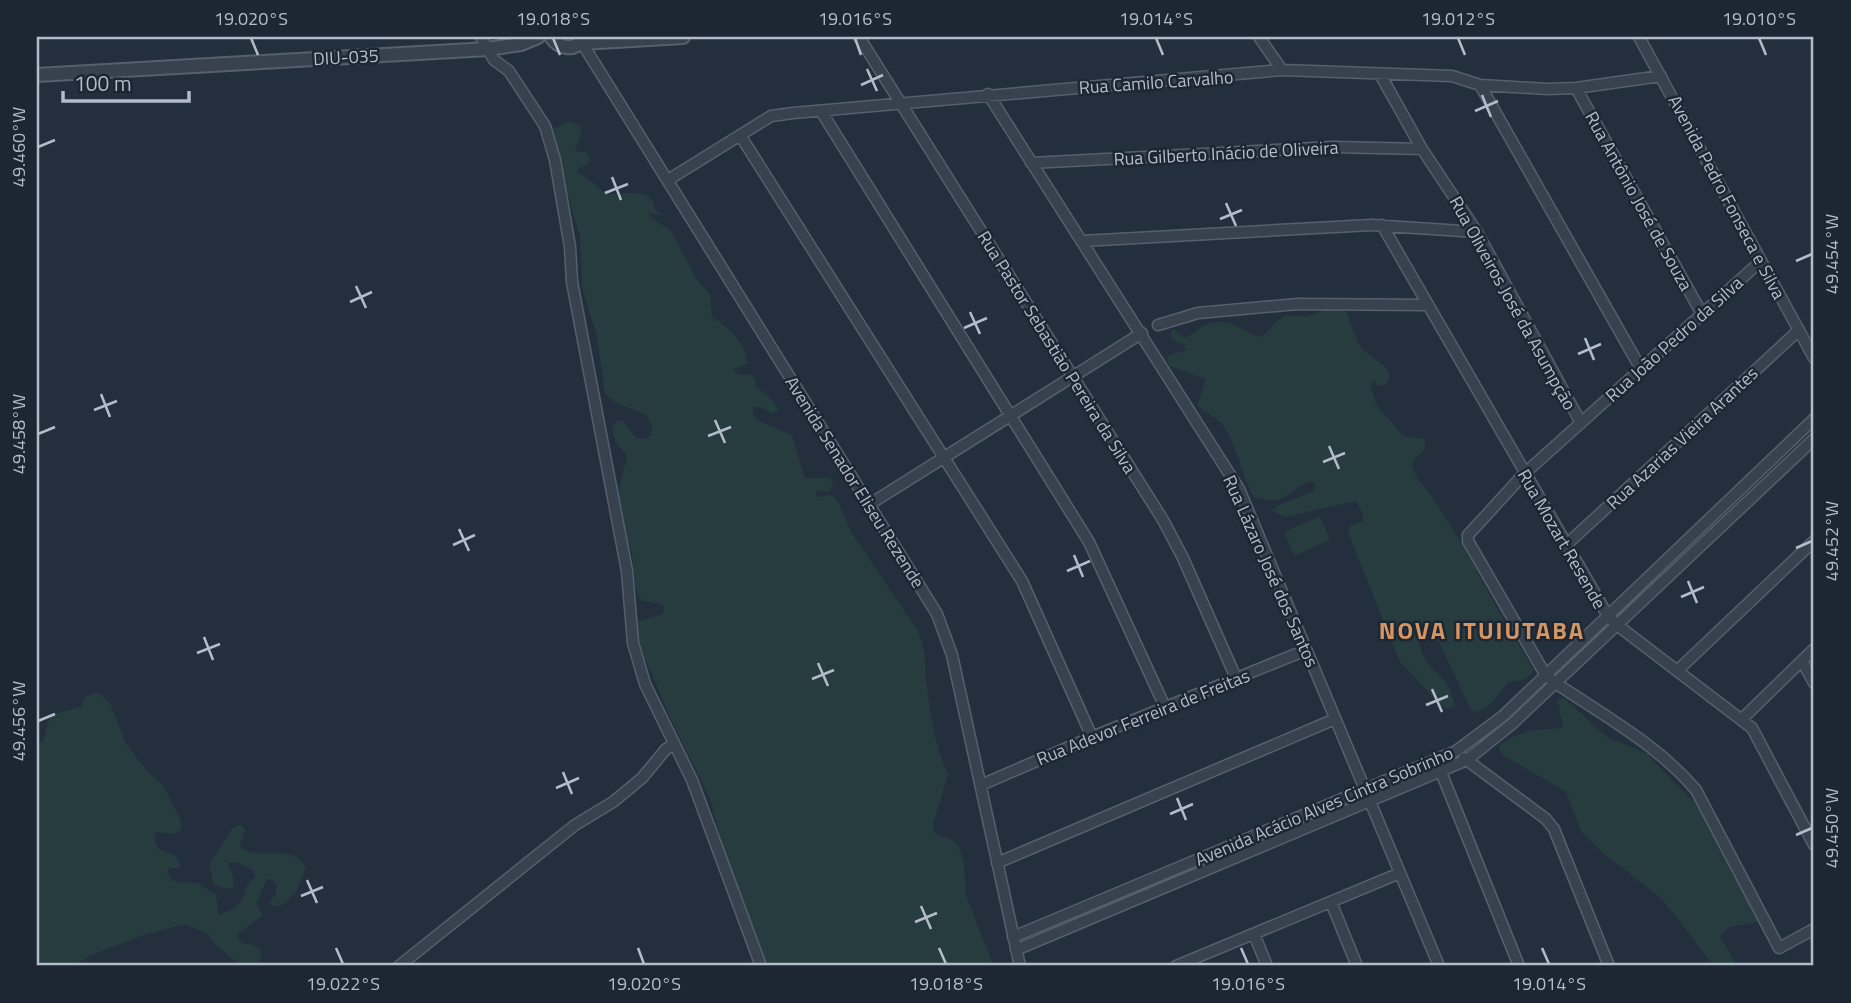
<svg xmlns="http://www.w3.org/2000/svg" width="1851" height="1003" font-family="'Titillium Web',sans-serif">
<style>
.green{fill:#263c3f}
.lines{fill:none;stroke-linecap:round;stroke-linejoin:round}
.minor-casing{stroke:#565f6c;stroke-width:13}
.tertiary-casing{stroke:#565f6c;stroke-width:16}
.minor{stroke:#38414e;stroke-width:10}
.tertiary{stroke:#38414e;stroke-width:12}
.ticks{fill:none;stroke:#b4bcc9;stroke-width:2.5}
.labels{text-anchor:middle;dominant-baseline:central;stroke-width:5;stroke-linejoin:round;paint-order:stroke}
.street-label{font-size:18px;fill:#b4bcc9;stroke:#1d2633}
.district-label{font-size:24px;font-weight:bold;letter-spacing:2px;fill:#d59563;stroke:#1d2633}
.neatline{fill:none;stroke:#b4bcc9;stroke-width:2.5}
.ticks-label{font-size:18px;text-anchor:middle;fill:#b4bcc9}
</style>
<rect width="100%" height="100%" fill="#242f3e"/>
<path class="green" d="M568,121L579,125L582,132L575,151L585,152L590,158L587,165L577,169V172C582,176 587,177 591,181C596,184 599,189 604,192C622,200 651,181 655,210L662,215L648,213L649,216L671,231L696,278L710,295L712,316C728,328 747,342 747,364L733,369L737,374L752,375L756,381V387L769,397L779,409L773,414L760,407H753V414L757,420L792,435L805,478H830L833,485L829,491H816L817,497L832,495L839,503L851,532L918,631C926,649 925,668 927,687C931,718 935,746 948,774L933,824L935,833L941,837H948L959,847L964,863L966,895L992,962L988,966H764L721,842L711,801L672,722L636,637L635,622L663,614L664,606L657,603L642,601L635,587L632,555L619,512L617,497L627,456L616,443L612,428L616,421H623L636,438L644,439L651,435L653,428L645,414L616,403L605,393L597,337L582,287L580,237L569,198L563,184L549,127L556,128Z
M1345,309C1350,321 1354,336 1361,347C1369,360 1398,365 1386,385L1379,386L1373,380L1370,386L1377,406L1400,432L1405,436L1424,439L1426,445L1423,451L1413,460L1412,466L1418,480L1431,495L1465,549L1497,608L1534,671L1523,680L1508,682C1498,696 1490,710 1472,712L1431,625L1422,624C1413,654 1429,663 1447,684C1451,690 1453,699 1455,706L1449,709L1442,706L1400,662L1348,533L1350,526L1363,521V514L1356,501L1285,517L1272,511L1277,506L1314,491L1316,484L1310,481C1282,493 1290,506 1254,497C1241,476 1235,436 1220,422C1213,415 1204,412 1197,405L1206,379L1171,367L1167,363L1168,356L1186,350L1183,344L1174,341L1170,335L1173,329L1184,338C1193,335 1198,327 1208,324C1233,316 1242,333 1262,337L1276,322L1287,315L1306,317L1325,310Z
M1320,516L1330,540L1294,556L1284,532Z
M97,693L101,694L111,705L126,744L148,772L162,784L180,818L182,827L180,831L171,834L157,832L154,836L158,849L175,855L180,863L179,868H170L167,872C174,889 189,878 201,885C206,888 210,892 216,895L219,915C235,908 244,903 246,887L255,877L253,870L237,862L228,863C234,879 242,897 214,884L209,865L231,830L238,825L242,826L245,829L240,847C259,863 293,841 306,868L296,892L281,906H272L269,903L275,895L277,886L271,879L267,880L256,903L263,915L237,935L242,943C257,945 268,948 257,966H241L216,945L208,934L185,924L141,936L91,955L74,966H42L37,964V741L43,742L50,715L81,707L85,697Z
M1564,698L1607,737L1648,754L1673,782L1694,801L1713,831L1731,872L1755,908L1761,921L1729,927L1720,936L1737,966H1714L1662,899L1604,854L1582,833L1566,792L1503,755L1499,750L1500,744C1510,738 1523,732 1534,730C1545,729 1553,731 1563,726L1557,699Z"/>
<g class="lines">
<defs>
<path id="minor" d="M481,37L494,60L509,71L545,126L555,160L570,247L572,282L627,571L633,643L645,684L692,780L761,966
M859,37L1163,520L1183,558L1236,678
M1259,37L1282,70
M1639,37L1814,358
M582,43L937,614L952,655L1020,966
M1380,74L1422,149L1477,232L1581,423
M1480,85L1641,369
M1576,88L1702,314
M988,94L1239,489L1439,966
M821,111L1089,542L1165,707
M740,135L1022,581L1092,737
M1031,163L1333,147L1422,149
M668,180L771,116L793,113L1282,70L1452,76L1480,85L1548,89L1576,88L1661,76
M1382,225L1608,616L1617,625L1752,728L1814,845
M1082,241L1371,225L1477,232
M1761,261L1524,474L1468,535V541L1545,674L1554,682C1603,715 1658,745 1696,790L1779,948L1814,929
M1158,325L1198,313L1298,304L1428,305
M870,504L1142,333
M1565,546L1799,330
M1802,661L1814,683
M1678,670L1814,541
M1742,719L1814,649
M1464,758L1546,819L1554,829L1609,966
M1441,772L1519,966
M981,785L1092,737L1306,650
M997,863L1335,719
M1331,902L1357,966
M1254,934L1267,966
M1013,937L1456,751L1503,716L1814,419
M1016,950L1467,760L1512,724L1814,439
M399,966L575,825L613,802L642,778L666,749L673,745
M1176,966L1400,873"/>
<path id="tertiary" d="M551,37C560,50 575,51 585,38
M582,43L683,37
M37,75L488,49L521,44L538,37"/>
</defs>
<use href="#minor" class="minor-casing"/>
<use href="#tertiary" class="tertiary-casing"/>
<use href="#minor" class="minor"/>
<use href="#tertiary" class="tertiary"/>
</g>
<path class="ticks" d="M251,38L258,55M553,38L560,55M855,38L861,55M1156,38L1163,55M1458,38L1465,55M1759,38L1766,55M867,69L877,91M861,85L883,75M1482,95L1491,117M1475,111L1498,101M38,147L55,140M612,177L621,200M605,193L628,184M1226,203L1236,226M1220,219L1242,210M1796,261L1812,254M356,286L366,308M350,302L372,292M970,312L980,334M964,328L987,318M1585,338L1594,360M1578,354L1601,344M101,394L110,417M94,410L117,401M715,420L725,443M38,434L55,427M708,436L731,427M1329,446L1339,469M1323,462L1345,453M459,529L469,551M453,545L475,535M1796,548L1812,541M1074,555L1083,577M1067,571L1090,561M1688,581L1697,603M1681,597L1704,587M204,637L213,660M197,653L220,644M818,663L828,686M812,679L834,670M1432,689L1442,712M1426,705L1448,696M38,721L55,714M563,772L572,794M556,788L579,778M1177,798L1186,820M1170,814L1193,804M1796,835L1812,828M307,880L317,903M301,896L323,887M921,906L931,929M915,922L937,913M336,948L343,964M638,948L644,964M939,948L946,964M1241,948L1248,964M1542,948L1549,964"/>
<g class="labels">
<g class="street-label">
<text transform="translate(346 57) rotate(-3)">DIU-035</text>
<text transform="translate(1156 82) rotate(-4)">Rua Camilo Carvalho</text>
<text transform="translate(1226 153) rotate(-3)">Rua Gilberto Inácio de Oliveira</text>
<text transform="translate(1727 197) rotate(62)">Avenida Pedro Fonseca e Silva</text>
<text transform="translate(1639 201) rotate(61)">Rua Antônio José de Souza</text>
<text transform="translate(1513 303) rotate(61)">Rua Oliveiros José da Asumpção</text>
<text transform="translate(1674 339) rotate(-42)">Rua João Pedro da Silva</text>
<text transform="translate(1057 352) rotate(58)">Rua Pastor Sebastião Pereira da Silva</text>
<text transform="translate(1682 438) rotate(-43)">Rua Azarias Vieira Arantes</text>
<text transform="translate(855 482) rotate(58)">Avenida Senador Eliseu Rezende</text>
<text transform="translate(1562 539) rotate(60)">Rua Mozart Resende</text>
<text transform="translate(1271 571) rotate(66)">Rua Lázaro José dos Santos</text>
<text transform="translate(1143 717) rotate(-22)">Rua Adevor Ferreira de Freitas</text>
<text transform="translate(1324 806) rotate(-23)">Avenida Acácio Alves Cintra Sobrinho</text>
</g>
<g class="district-label">
<text x="1482" y="630">NOVA ITUIUTABA</text>
</g>
</g>
<rect width="1851" height="1003" fill="none" stroke="#1d2633" stroke-width="77"/>
<path d="M63 91v10h126v-10" fill="none" stroke="#b4bcc9" stroke-width="3.5"/>
<text x="74" y="91" font-size="21" fill="#b4bcc9" stroke="#1d2633" stroke-width="5" paint-order="stroke">100 m</text>
<rect x="38" y="38" width="1774" height="926" class="neatline"/>
<g class="ticks-label">
<text x="251" y="25">19.020°S</text>
<text x="553" y="25">19.018°S</text>
<text x="855" y="25">19.016°S</text>
<text x="1156" y="25">19.014°S</text>
<text x="1458" y="25">19.012°S</text>
<text x="1759" y="25">19.010°S</text>
<text transform="translate(19 147) rotate(-90)" y="6">49.460°W</text>
<text transform="translate(1832 254) rotate(-90)" y="6">49.454°W</text>
<text transform="translate(19 434) rotate(-90)" y="6">49.458°W</text>
<text transform="translate(1832 541) rotate(-90)" y="6">49.452°W</text>
<text transform="translate(19 721) rotate(-90)" y="6">49.456°W</text>
<text transform="translate(1832 828) rotate(-90)" y="6">49.450°W</text>
<text x="343" y="990">19.022°S</text>
<text x="644" y="990">19.020°S</text>
<text x="946" y="990">19.018°S</text>
<text x="1248" y="990">19.016°S</text>
<text x="1549" y="990">19.014°S</text>
</g>
</svg>
